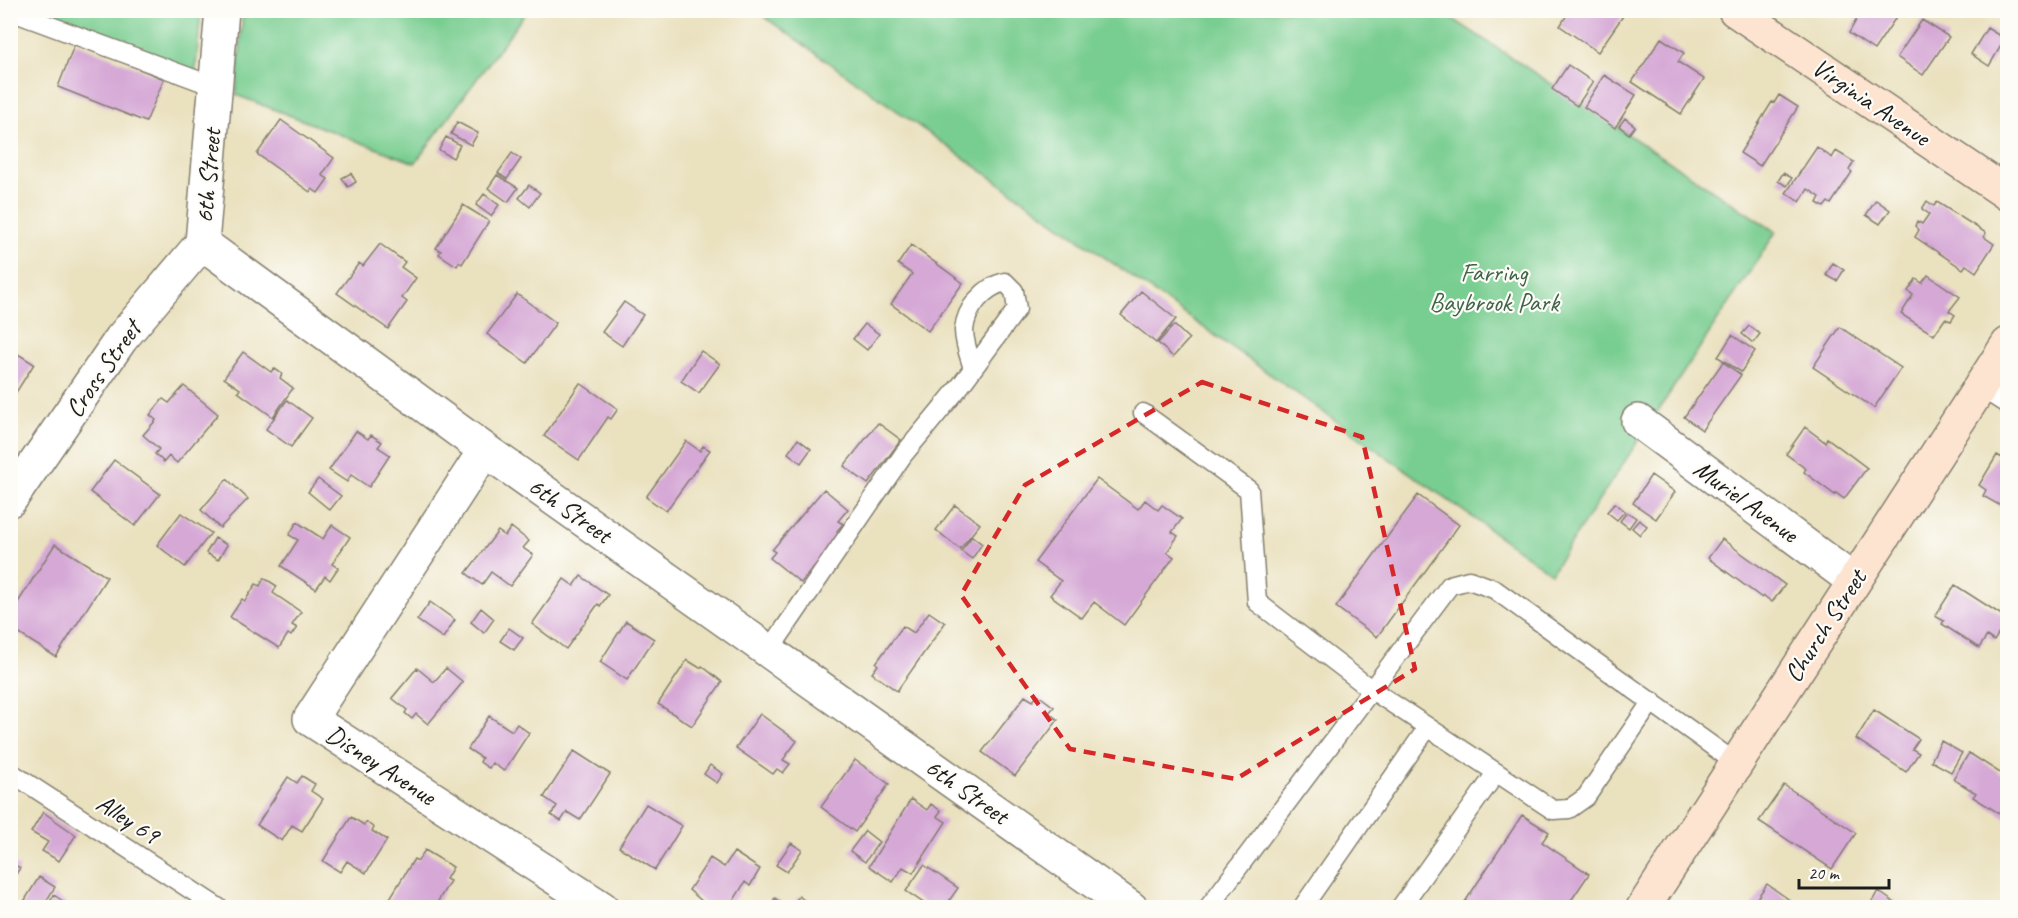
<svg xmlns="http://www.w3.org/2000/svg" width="2018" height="918" font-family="Caveat,sans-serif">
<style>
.green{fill:#78cd90;stroke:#4a7456;stroke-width:1.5}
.building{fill:#d5a8d6}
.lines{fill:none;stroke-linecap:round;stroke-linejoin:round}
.lane-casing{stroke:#837e6e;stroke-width:21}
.street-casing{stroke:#837e6e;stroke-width:36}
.secondary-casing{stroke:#837e6e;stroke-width:36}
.lane{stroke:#fff;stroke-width:18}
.street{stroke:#fff;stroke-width:33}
.secondary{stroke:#fde4d1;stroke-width:33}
.marked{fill:none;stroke:#d62828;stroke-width:4.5;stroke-dasharray:12 8;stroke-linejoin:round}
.labels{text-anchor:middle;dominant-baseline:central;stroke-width:4.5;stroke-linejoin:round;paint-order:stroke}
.street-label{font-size:26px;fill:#1c1c1c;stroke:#fdfcf7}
.park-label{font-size:26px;fill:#41634a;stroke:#fdfcf7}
</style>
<rect width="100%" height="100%" fill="#fdfcf7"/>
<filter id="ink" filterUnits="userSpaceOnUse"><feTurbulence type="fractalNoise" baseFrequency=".0167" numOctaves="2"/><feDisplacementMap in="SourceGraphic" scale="12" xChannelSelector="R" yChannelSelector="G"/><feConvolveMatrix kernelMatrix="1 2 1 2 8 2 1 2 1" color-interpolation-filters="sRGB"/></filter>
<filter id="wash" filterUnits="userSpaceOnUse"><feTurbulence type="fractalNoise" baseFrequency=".008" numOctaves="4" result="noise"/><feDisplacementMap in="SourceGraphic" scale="24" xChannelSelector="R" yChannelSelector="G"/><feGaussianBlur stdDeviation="1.35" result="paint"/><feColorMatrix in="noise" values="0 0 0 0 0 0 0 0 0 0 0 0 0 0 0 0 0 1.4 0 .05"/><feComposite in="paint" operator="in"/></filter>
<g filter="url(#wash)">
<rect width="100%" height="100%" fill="#eae1bf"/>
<path class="green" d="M25,11H201L195,77Z
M243,11V10L527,11L415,163L236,95Z
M756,11H1441L1776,232L1551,573Z"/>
<g id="blocks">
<path class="building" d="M1570,10H1622L1625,13L1598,52L1560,26Z
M1862,10H1901L1874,50L1849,33Z
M1922,20L1949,37L1923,75L1897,57Z
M1987,28L2005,39L1989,66L1971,54Z
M1661,38L1684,53L1678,62L1704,79L1681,114L1632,82Z
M75,43L164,79L146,122L58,87Z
M1568,65L1593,82L1577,106L1552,89Z
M1604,75L1636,95L1615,128L1584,107Z
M1779,95L1798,107L1760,166L1740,153L1772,102L1774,103Z
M1625,118L1635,126L1629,134L1619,126Z
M281,120L334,158L322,175L328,179L318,193L312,189L310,192L257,154Z
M457,122L478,133L471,145L451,134Z
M446,137L460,145L453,158L439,150Z
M1817,147L1832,158L1836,151L1854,162L1849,170L1852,172L1831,204L1828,202L1824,207L1817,203L1820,197L1808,189L1800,202L1786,193Z
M512,153L521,159L507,179L498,173Z
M351,173L356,182L348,187L342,178Z
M1783,173L1792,178L1787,186L1778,181Z
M497,175L518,188L508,202L488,188Z
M529,185L540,193L530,207L519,198Z
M484,194L499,205L491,216L476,205Z
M1876,200L1890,210L1880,224L1866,215Z
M1927,201L1934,206L1937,202L1986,233L1984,237L1994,244L1976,272L1966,265L1963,269L1915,237L1919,230L1915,226L1917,221L1922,224L1929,214L1922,209Z
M463,205L489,221L462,264L459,262L457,266L439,254L441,251L436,248Z
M380,244L405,262L401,267L416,278L402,298L407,302L388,329L337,293L359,263L363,266Z
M911,245L963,283L928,331L891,304L912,274L898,264Z
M1833,263L1844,270L1837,281L1826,275Z
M1928,275L1960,297L1949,311L1955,315L1951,321L1945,319L1934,335L1901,314L1913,295L1908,291L1916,279L1922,283Z
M1141,291L1176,319L1156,343L1121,315Z
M517,294L556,323L527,363L487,334Z
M624,302L643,315L622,346L602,332Z
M865,324L879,334L867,350L853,339Z
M1174,325L1189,339L1173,357L1158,343Z
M1749,326L1760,334L1753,343L1742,334Z
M1840,327L1901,368L1874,408L1813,367Z
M1732,335L1755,351L1741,372L1718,357Z
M10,349L34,364L10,402Z
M701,351L720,364L699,393L681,381Z
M243,352L271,372L274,368L282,374L280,378L293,388L273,417L238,392L240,389L224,378Z
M1723,362L1741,375L1702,430L1684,417Z
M580,383L618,409L611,419L608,417L579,460L544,436Z
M184,386L218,414L177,463L169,456L164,462L155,454L159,449L143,435L156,420L150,415L163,399L169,403Z
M287,400L312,418L291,447L266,429Z
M878,423L901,440L868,484L844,466Z
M1805,427L1825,442L1827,438L1867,468L1844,499L1836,493L1835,495L1804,472L1806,469L1786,454Z
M356,431L368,439L371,435L382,442L378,447L390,455L369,487L351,475L347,482L329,470Z
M798,439L811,449L801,463L788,453Z
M686,441L700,451L703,446L710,450L666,511L646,497Z
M1997,455L2006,460L2008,457V510L1983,496L1986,490L1979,485Z
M114,460L160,494L135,526L90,492Z
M1651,475L1675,492L1656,519L1633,503Z
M227,479L248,499L220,528L201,510Z
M318,479L341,496L330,510L308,492Z
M1097,479L1138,509L1145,500L1158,510L1162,505L1182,519L1172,532L1178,536L1167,552L1174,557L1124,625L1094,602L1082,618L1050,595L1061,581L1035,562Z
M824,489L848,509L838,521L843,524L837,531L840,534L801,583L770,558L775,552L772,550Z
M1418,495L1459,525L1377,637L1336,607Z
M1615,503L1625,511L1617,520L1607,512Z
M955,505L980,524L960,549L936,530Z
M1627,512L1636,518L1629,528L1620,521Z
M181,513L211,533L185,567L157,545Z
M1639,520L1647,526L1640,535L1632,528Z
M297,522L323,539L332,525L350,537L332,564L338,568L330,580L325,576L316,589L281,566L298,540L289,535Z
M511,527L529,541L523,548L533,555L510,586L491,572L482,585L466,573L498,531L505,536Z
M972,536L982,544L972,559L961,551Z
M215,538L227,545L218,560L206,553Z
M1722,539L1785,585L1772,602L1764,596L1762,598L1708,558Z
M55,544L107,577L56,657L10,628V615Z
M581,576L608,595L600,606L598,604L566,649L532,624L564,579L574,586Z
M264,578L277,586L273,593L301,612L292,625L297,628L295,630L291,636L288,634L279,648L230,617L242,599L245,601L256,584L260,586Z
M1955,585L2008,619L1994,641L1987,636L1979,648L1942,624L1944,621L1935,616Z
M430,602L455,620L443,638L417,620Z
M481,608L494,619L484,633L471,622Z
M929,612L945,623L897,691L872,673L878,665L876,663L903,626L914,633Z
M626,621L654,639L627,680L600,662Z
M509,628L523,638L514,650L500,641Z
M687,660L700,668L702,666L722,682L692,726L658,704Z
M417,668L434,682L446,668L463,682L428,724L416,714L412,719L405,713L407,710L392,698Z
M1038,695L1054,707L1049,713L1058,720L1015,776L982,752L1025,696L1033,701Z
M1874,710L1919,739L1912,749L1919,753L1906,772L1856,739Z
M760,714L797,741L783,760L790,764L783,773L777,769L773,774L736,748Z
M489,716L512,731L517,724L529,733L504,771L492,763L489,768L487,767L480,762L482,758L468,749Z
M1941,741L1962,753L1951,772L1931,761Z
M574,751L610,774L580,820L567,812L561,821L551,815L557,806L544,797Z
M1969,753L2008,778V819L1973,797L1976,793L1953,779Z
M855,760L889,784L855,832L821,807Z
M710,765L723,774L717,783L704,774Z
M302,776L315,784L311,791L323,799L302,831L292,825L282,841L257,825L288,777L297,783Z
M1784,785L1856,833L1832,869L1759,821Z
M911,799L927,810L931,804L941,811L937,816L946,822L913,873L903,867L893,882L869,866Z
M646,804L682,826L655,870L619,847Z
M43,812L76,835L59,861L42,851L48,842L31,832Z
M1522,815L1549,832L1542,842L1589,874L1566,908H1461Z
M351,817L364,825L366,822L374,828L372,831L387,840L366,873L347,861L340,872L323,861Z
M865,831L879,842L865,862L850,851Z
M791,843L802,850L787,872L776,865Z
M425,850L453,867L446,879L450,881L434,908H420L412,903L409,908H393L387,903L414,859L418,861Z
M734,852L760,869L750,886L745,882L729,908H716L711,904L709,907L689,890L710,858L724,867Z
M10,862L20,868L10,883Z
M924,865L958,888L944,908H931L906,891Z
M39,877L55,887L42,908H20Z
M1767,884L1801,908H1750Z
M1878,891L1902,908H1868Z
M54,895L73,908H46Z
M799,896L814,908H791Z
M775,898L788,908H768Z"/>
</g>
</g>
<g filter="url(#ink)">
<use href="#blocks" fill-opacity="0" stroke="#837e6e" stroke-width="1.5"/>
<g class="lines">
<defs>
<path id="lane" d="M10,11L216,87
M1980,387L2008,405
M1143,413L1249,490L1257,602L1372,690L1553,810L1569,809L1586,797L1652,701
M769,651L903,455L961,385L1017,309L1014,291L1005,282C984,287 966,308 964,330C964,343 969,356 973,368
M10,772L219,908
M1208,908L1450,585L1469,580L1494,589L1736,763
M1302,908L1428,727
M1400,908L1496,773"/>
<path id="street" d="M202,243L485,450L1131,908
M202,243L222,10
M1638,421L1854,581
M485,450L310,719L602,908
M10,500L121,339L202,243"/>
<path id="secondary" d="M1735,10L2008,194
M1643,908L2008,344"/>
</defs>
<use href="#lane" class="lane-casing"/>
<use href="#street" class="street-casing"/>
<use href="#secondary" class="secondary-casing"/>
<use href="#lane" class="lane"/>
<use href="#street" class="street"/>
<use href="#secondary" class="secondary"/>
</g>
</g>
<path class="marked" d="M1202,382L1362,437L1415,669L1236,779L1070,749L961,595L1025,485Z"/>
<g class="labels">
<g class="street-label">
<text transform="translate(1871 102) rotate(34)">Virginia Avenue</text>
<text transform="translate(208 176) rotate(-85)">6th Street</text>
<text transform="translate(103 369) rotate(-55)">Cross Street</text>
<text transform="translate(1746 501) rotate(36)">Muriel Avenue</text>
<text transform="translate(570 510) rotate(35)">6th Street</text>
<text transform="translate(1825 626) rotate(-57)">Church Street</text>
<text transform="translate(381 765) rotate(33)">Disney Avenue</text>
<text transform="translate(967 791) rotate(35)">6th Street</text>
<text transform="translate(128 819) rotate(33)">Alley 69</text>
</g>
<g class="park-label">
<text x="1494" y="272">Farring<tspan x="1494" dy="30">Baybrook Park</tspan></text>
</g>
</g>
<rect width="2018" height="918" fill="none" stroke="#fdfcf7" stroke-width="36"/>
<path d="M1799 879v9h90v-9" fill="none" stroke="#1c1c1c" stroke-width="3"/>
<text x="1808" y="879" font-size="18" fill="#1c1c1c" stroke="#fdfcf7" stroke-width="4.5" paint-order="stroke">20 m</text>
</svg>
